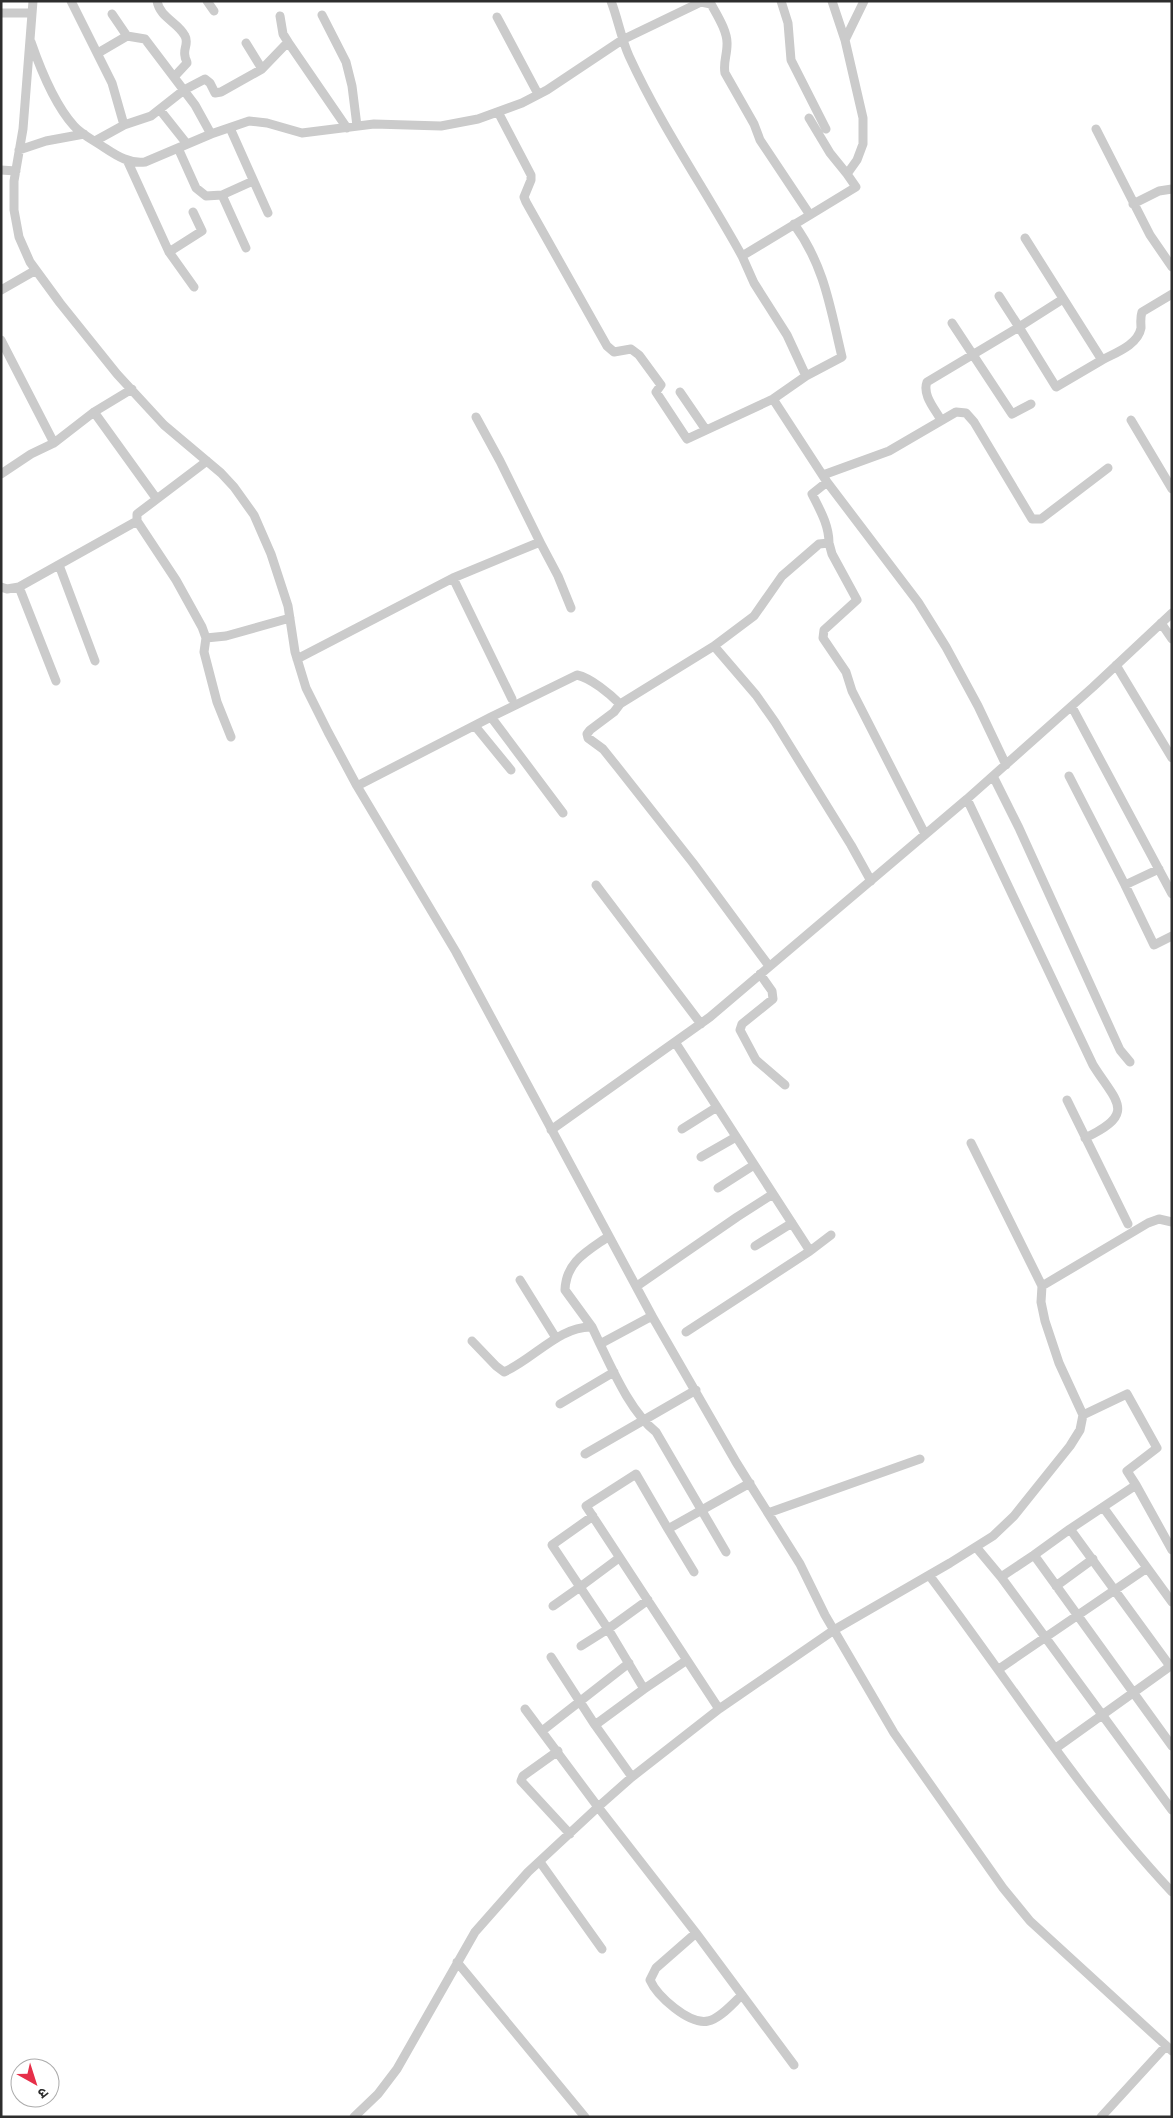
<svg xmlns="http://www.w3.org/2000/svg" width="1173" height="2118" font-family="'Nunito Sans','Noto Sans Devanagari',sans-serif">
<style>
.lines{fill:none;stroke-linecap:round;stroke-linejoin:round}
.minor{stroke:#cbcbcb;stroke-width:9}
</style>
<rect width="100%" height="100%" fill="#fff"/>
<g class="lines">
<path class="minor" d="M33,1L23,129L14,181V210L19,237L30,262L60,303L117,374L164,425L221,473L234,487L254,515L271,554L288,606L295,652L306,688L328,732L357,786L456,952L652,1316L736,1462L800,1564L825,1615L894,1733L1003,1888L1030,1921L1172,2051
M71,1L112,83L124,125
M157,1C160,18 178,22 185,36C189,43 183,49 185,56C185,59 187,61 187,63L174,77
M207,1L214,11
M781,1L788,23L791,60L826,129
M1,13H32
M112,14L127,36
M322,15L346,62L352,86L357,126
M280,16L283,34L288,42
M497,17L538,94
M845,40L864,1
M31,42C40,68 55,105 74,126C82,135 95,141 105,148C117,156 130,164 145,162L211,134L249,121L267,123L302,133L374,124L441,126L478,119L522,103L547,90L622,40L701,2L711,4C717,15 728,32 727,45C727,55 723,63 725,73L754,124L760,140L810,215L742,256C705,189 661,126 629,56C621,38 618,19 611,1
M246,43L262,69
M98,53L127,36L145,39L195,105L211,134
M160,110L187,144
M498,112L531,175V180L524,197L526,202L607,346L614,352L631,349L639,355L661,385L656,392L687,439L773,399L827,482L918,602L946,647L978,706L1006,765
M809,118L830,153L847,174
M230,128L268,213
M1096,129L1150,235L1172,267
M95,141L124,125L151,116L184,90L205,79L210,83L215,93L221,92L262,69L288,42L347,128
M178,148L196,188L206,196L222,195L253,181
M19,150L46,141L84,134
M127,160L169,252L194,287
M1,170L16,171
M222,195L246,248
M1133,204L1159,191L1172,189
M810,215L856,187L847,174L857,160L863,144V118L845,40L832,1
M1025,238L1102,360C1115,353 1138,345 1141,328C1141,323 1140,318 1142,312L1172,294
M169,252L202,231L193,212
M742,256L754,283L787,335L806,376L842,357C830,307 825,267 794,224
M1,290L36,270
M1063,299L1019,327L1056,387L1102,360
M952,323L1012,414L1031,404
M1,340L54,443
M680,392L706,430
M773,399L806,376
M94,412L156,498
M941,420C935,409 922,395 927,382L1019,327L999,296
M1131,420L1172,489
M207,461L137,514V521L176,580L202,627L206,638L204,652L217,702L231,737
M1,474L31,454L54,443L94,412L132,389
M823,475L889,451L956,412L966,413L974,422L1032,519H1041L1108,468
M540,542L558,576L571,608
M829,543L832,554L857,600L824,630L823,638L846,672L852,691L925,834
M59,565L95,661
M453,578L512,699
M1,587L7,589L19,587
M1161,623L1172,639
M206,638L226,636L290,618
M714,646L754,616L782,576L819,544L829,543C829,525 820,510 812,494L827,482
M297,659L453,578L540,542L500,461L476,417
M1116,665L1172,758
M56,681L19,587L137,521
M620,704L614,712L590,730L587,734L588,738L603,749L619,769L693,863L769,966
M1072,707L1172,894
M491,717L563,813
M475,726L511,770
M993,776L1019,828L1120,1050L1130,1062
M1069,776L1125,885
M357,786L491,717L577,675C591,678 610,694 620,704L714,646L756,695L775,722L851,845L871,881
M967,799L1093,1065C1116,1102 1138,1113 1085,1138
M1159,869L1125,885L1154,945L1172,936
M596,885L701,1024
M760,974L772,991L773,999L742,1024L740,1030L756,1060L785,1085
M675,1042L810,1251L686,1332
M1067,1100L1128,1224
M682,1129L717,1107
M551,1130L710,1017L967,799L1093,687L1172,613
M701,1157L736,1137
M718,1188L754,1165
M609,1236C588,1251 566,1261 565,1290L592,1327L600,1344L652,1316
M755,1246L792,1223
M810,1251L831,1235
M520,1280L556,1338
M637,1286L737,1217L773,1194
M1042,1286L1148,1223L1159,1219L1172,1222
M472,1341L496,1366L504,1372C534,1359 559,1326 592,1327
M600,1344C614,1373 631,1412 656,1432L726,1552
M560,1404L614,1372
M1083,1415L1127,1394L1157,1448L1127,1471L1136,1485L1070,1529L1170,1666
M585,1454L696,1390
M1136,1485L1172,1550
M1103,1507L1172,1602
M768,1513L920,1459
M593,1516L552,1545L580,1587L619,1558
M668,1529L636,1474L586,1506L719,1709L834,1630L950,1563L993,1536L1014,1516L1070,1446L1080,1430L1083,1415L1059,1363L1045,1321L1041,1302L1042,1286L971,1143
M1070,1529L1034,1555L1172,1746
M976,1547L1001,1577
M1034,1555L1001,1577L1172,1810
M694,1572L668,1529L750,1483
M929,1575C1009,1681 1081,1795 1172,1892
M1056,1586L1093,1559
M553,1606L580,1587L608,1629L648,1600
M581,1646L608,1629L644,1689L595,1725L632,1777L719,1709
M551,1657L595,1725
M999,1669L1147,1568
M644,1689L687,1660
M542,1731L629,1663
M1056,1748L1172,1665
M558,1751L523,1776L521,1781L570,1834
M632,1777L598,1807L696,1933L794,2065
M540,1862L602,1949
M696,1933L656,1968L650,1980C657,1996 689,2025 708,2021C720,2019 733,2003 742,1995
M457,1962L585,2117
M354,2117L378,2094L397,2069L475,1932L528,1872L598,1807L525,1709
M1101,2117L1166,2046"/>
</g>
<rect width="1173" height="2118" fill="none" stroke="#2e2e2e" stroke-width="5"/>
<g transform="translate(35 2083) rotate(141)"><circle r="24" fill="#ffffff" stroke="#ababab"/>
<path d="M0-4L9 19L0 12L-9 19Z" fill="#e62f49"/>
<text y="-8" font-size="14" font-weight="bold" text-anchor="middle" fill="#2e2e2e">उ</text>
</g>
</svg>
